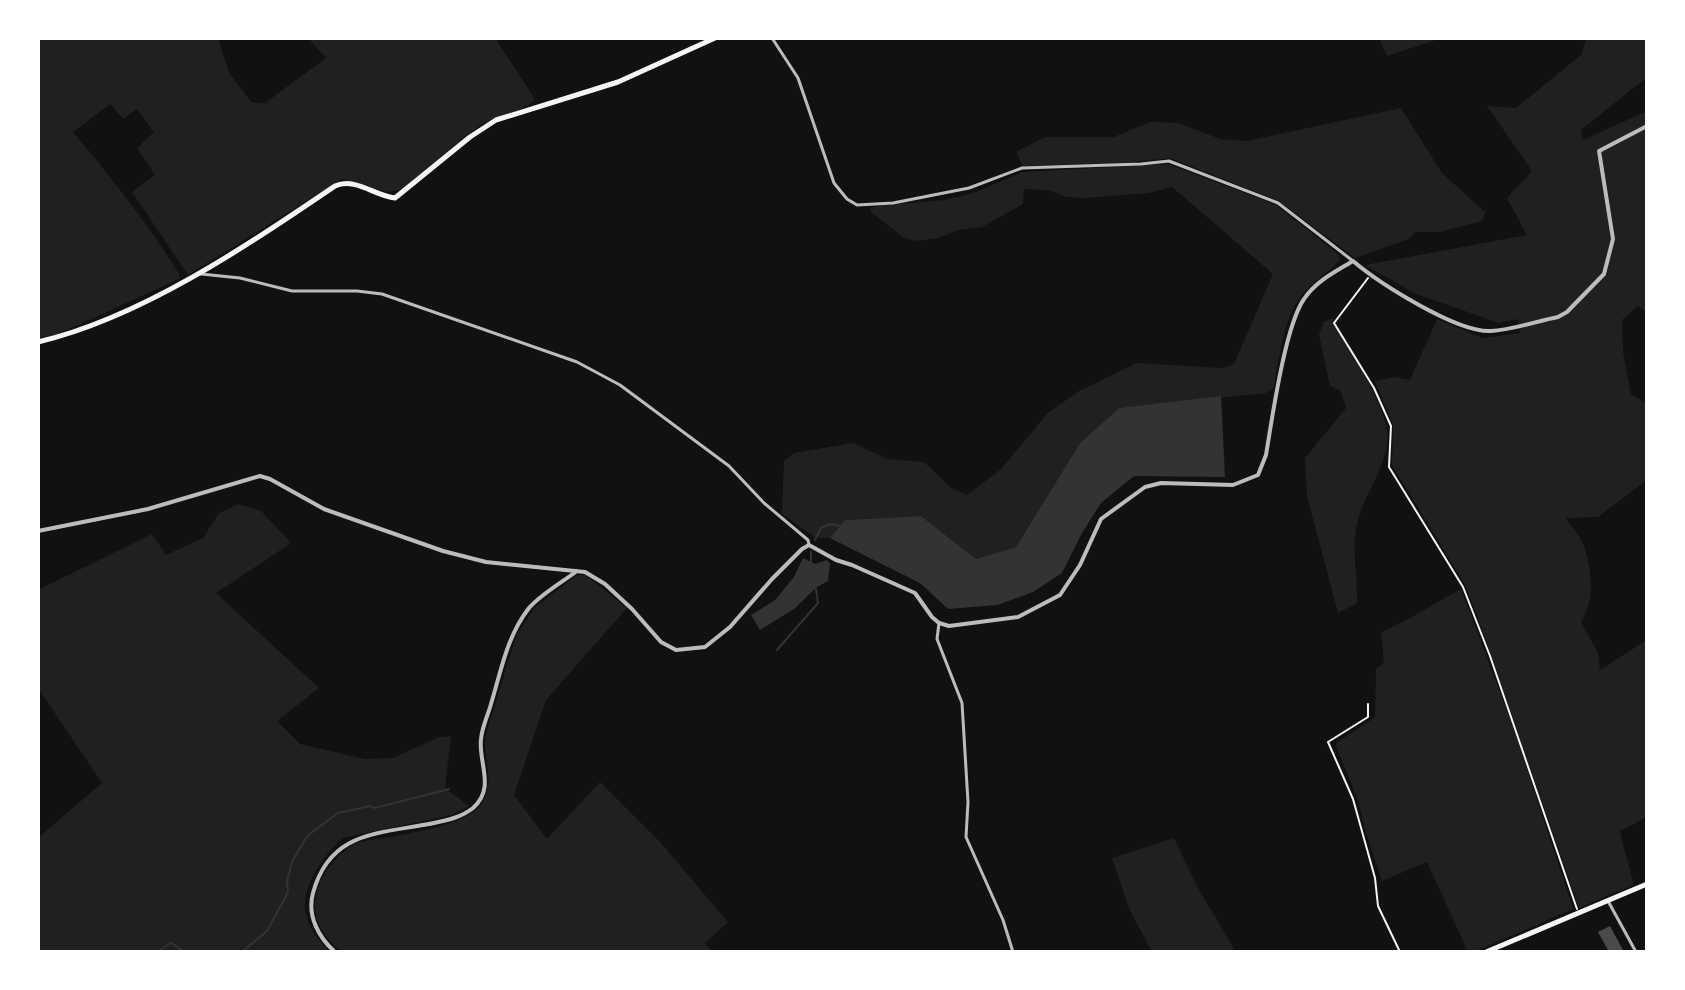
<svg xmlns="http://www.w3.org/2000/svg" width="1685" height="990" font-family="Lato,sans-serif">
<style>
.green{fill:#202020}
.water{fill:#333}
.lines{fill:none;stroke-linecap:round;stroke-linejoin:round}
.stream{stroke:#333;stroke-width:2}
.building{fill:#4a4a4a}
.path{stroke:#f5f5f5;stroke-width:2}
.minor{stroke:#bcbcbc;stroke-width:3}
.tertiary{stroke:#bcbcbc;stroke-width:4}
.secondary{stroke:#f5f5f5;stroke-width:5}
.primary{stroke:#f5f5f5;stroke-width:5}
</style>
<rect width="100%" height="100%" fill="#111"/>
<path class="green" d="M39,38H218L229,73L252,103H265L326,58L308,38H495L535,99C528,110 493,118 479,126L401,190L386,192L342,179L188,275L132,192L155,175L137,148L154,132L137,109L123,119L110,104L73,132C112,178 148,224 180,275L179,279L56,335L38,338Z
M1379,38H1442L1387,56Z
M1586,38H1647V77L1581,130L1583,140L1647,111V312L1638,306L1622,320L1623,352L1631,394L1647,403V480L1598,517L1566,518C1570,525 1577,532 1581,539C1592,563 1596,600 1581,622L1598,653L1600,670L1647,640V817L1620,831C1623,851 1631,866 1633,885L1579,908L1477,615L1464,583L1392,465L1393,425L1375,381L1395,377L1410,380L1437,319L1482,338L1520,333L1518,319L1499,323L1416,294L1365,265L1527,235L1507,198L1532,171L1487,106L1516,108L1582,54Z
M1401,108L1442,173L1485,212L1482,221L1440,232H1415L1409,239L1355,258L1279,201L1170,158L1122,163L1023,166L1016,152L1045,137H1114L1150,122L1179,123L1220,139L1247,141Z
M1168,164L1276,205L1339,255L1340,260C1327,274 1310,283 1299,299C1282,324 1280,359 1273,389L1266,393L1119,408L1080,443L1016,547L976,559L921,516L845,520L830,538H816L782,514L784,461L794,453L853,443L887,459L924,462L950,487L967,495L1000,470L1048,413L1079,391L1137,363L1223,368L1234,364L1273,274L1172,187L1149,193L1085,198L1067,197L1048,190L1024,189L1023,204L982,227L959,230L938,238L915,241L903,237L871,212V208L876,206L944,200L973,193L1023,172Z
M1333,318C1347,343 1384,404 1387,430C1391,466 1362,493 1356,529C1352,553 1358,579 1357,603L1338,613L1307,496L1305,458L1346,408L1341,391L1330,386L1319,334L1324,322Z
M239,504L261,511L291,543L216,593L319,688L277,721L300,744L365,759L393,758L439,737L451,736L445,788L469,806L452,815L342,838C325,855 299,888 306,915C309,929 321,941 329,952H38V838L102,783L38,688V590L152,534L166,555L203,538L219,513Z
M577,575H585L627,608L546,700L514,795L547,839L600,782L661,843L728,922L705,943L713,952H341C331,943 319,930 316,916C310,886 332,857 356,843C387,836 459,830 480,806C483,803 486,794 487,789C492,771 482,753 486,734L516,636L535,607Z
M1461,589L1515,732L1573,909L1474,952H1468L1427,862L1382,881L1365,830L1358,800L1335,744L1375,717L1376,669L1384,663L1381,632C1409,621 1434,603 1461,589Z
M1174,838L1198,888L1236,952H1152L1129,908L1112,858Z"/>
<path class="water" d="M1221,396L1225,477L1134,476L1101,503L1082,533L1062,573L1033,592L997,605L948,609L920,583L830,538L845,520L921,516L976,559L1016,547L1080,443L1119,408Z
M803,558L815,564L827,560L830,564L828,581L817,587L794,609L760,630L751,615L775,600L794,577Z"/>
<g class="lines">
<path class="stream" d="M815,540L821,528L830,524L840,526
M811,563V552
M777,650L818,603L816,589
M157,952L171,943L185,952
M199,952H205
M242,952L267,931L278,911L288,892L287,881L292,862L307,836L338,813L370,806L375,808L449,789"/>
</g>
<path class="building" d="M1610,926L1624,952H1609L1598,932Z"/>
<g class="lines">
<path class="path" d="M1368,278L1334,323L1374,388L1391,426L1389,467L1463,587L1490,656L1577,909
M1368,704V717L1328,742L1353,799L1375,878L1378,906L1400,952"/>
<path class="minor" d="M772,38L798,78L834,183L847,199L857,205L893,203L969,188L1022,168L1141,164L1169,161L1278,203L1353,261
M201,274L240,278L292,291H357L382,294L577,362L620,385L729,466L764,503L808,540L809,545
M939,623L937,639L962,703L968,802L966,837L1003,920L1013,952
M1608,901L1636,952"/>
<path class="tertiary" d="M38,531L148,509L260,476L270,479L324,509L443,551L486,562L585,572L605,584L632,609L661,642L676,650L705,647L730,627L772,579L802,549L809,545L836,560L852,565L915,593L932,617L939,623L949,626L1018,617L1060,595L1080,565L1101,519L1145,487L1161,483L1233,485L1258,475L1266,455C1272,419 1285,326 1304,299C1316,281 1335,272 1353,261C1379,283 1457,333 1491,331C1513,330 1537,321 1558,317L1567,312L1604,274L1613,239L1599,151L1647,126
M335,952C318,937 307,915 313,893C330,830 380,834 434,823C448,820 462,817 473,808C496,788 478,762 481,739C482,727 488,715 491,704C501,671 507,636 529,608C541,594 561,583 577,571"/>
<path class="secondary" d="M38,342C141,318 248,245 335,186C355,177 375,196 395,198L470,137L496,120L618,82L715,38"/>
<path class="primary" d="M1486,952L1647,884"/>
</g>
<rect width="1685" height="990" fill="none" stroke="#ffffff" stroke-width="80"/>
</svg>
